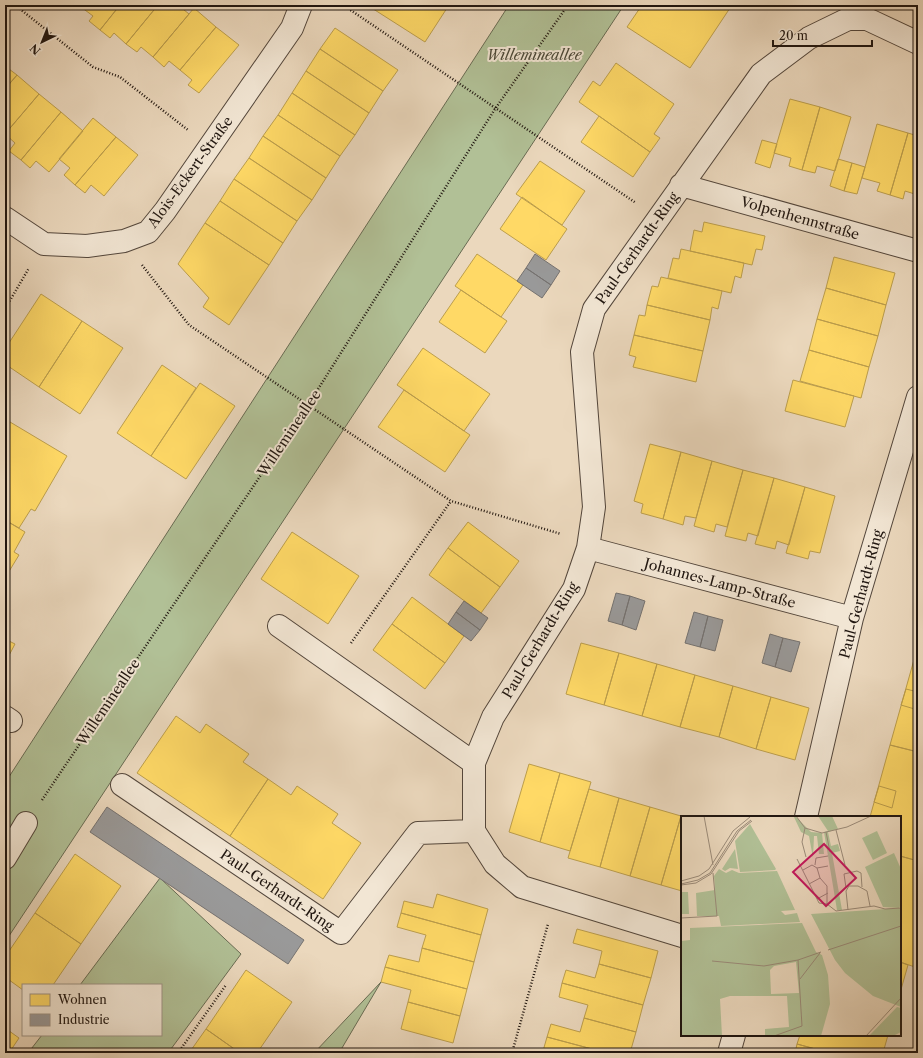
<svg xmlns="http://www.w3.org/2000/svg" width="923" height="1058" font-family="'Libre Caslon Text',serif">
<style>
.green{fill:#b1c096;stroke:#686b53}
.homes{fill:#ffd966;stroke:#bc9e4c}
.industry{fill:#999;stroke:#757270}
.lines{fill:none;stroke-linecap:round;stroke-linejoin:round}
.minor-casing{stroke:#53463b;stroke-width:24}
.path{stroke:#201610;stroke-width:2.5;stroke-dasharray:1 2;stroke-linecap:butt}
.minor{stroke:#f2e6d4;stroke-width:22}
.labels{text-anchor:middle;dominant-baseline:central;stroke-width:4;stroke-linejoin:round;paint-order:stroke}
.park-label{font-size:14px;font-style:italic;fill:#4c4938;stroke:#f2e6d4}
.street-label{font-size:14px;fill:#201610;stroke:#f2e6d4}
.inset-road{fill:none;stroke:#9a8a78;stroke-width:1}
.view{fill:#c2185b;fill-opacity:0.15;stroke:#c2185b;stroke-width:2}
.inset-edge{fill:none;stroke:#201610;stroke-width:2}
</style>
<rect width="100%" height="100%" fill="#ebd8bd"/>
<filter id="stains"><feTurbulence type="fractalNoise" baseFrequency=".005" numOctaves="4"/><feColorMatrix values="0 0 0 0 .2 0 0 0 0 .09 0 0 0 0 .02 0 0 0 .5 -.17"/></filter>
<radialGradient id="worn" r=".72"><stop offset=".6" stop-color="#630" stop-opacity="0"/><stop offset="1" stop-color="#630" stop-opacity=".3"/></radialGradient>
<path class="green" d="M509,5H624L5,942V783Z
M160,878L241,954L168,1053H28L42,1035H161V985H80Z
M381,982L339,1053H314Z"/>
<path class="homes" d="M83,5H120L100,30L89,21L93,16L81,7Z
M120,5H158L126,44L114,33L110,38L100,30Z
M158,5H178L189,14L153,57L141,47L137,52L126,44Z
M367,5H449L425,42Z
M642,5H732L690,68L627,27Z
M194,8L216,27L180,70L169,61L164,67L153,57Z
M216,27L239,45L199,93L188,85L192,80L180,70Z
M335,28L398,70L383,91L320,49Z
M320,49L383,91L369,113L306,71Z
M616,63L674,104L654,134L660,138L650,152L579,102L593,81L600,86Z
M5,66L17,75L5,89Z
M306,71L369,113L355,135L292,93Z
M17,75L39,94L5,134V89Z
M292,93L355,135L340,156L278,115Z
M39,94L61,112L21,160L9,151L15,143L5,134Z
M790,99L820,107L802,170L789,166L791,158L774,153Z
M820,107L851,117L835,171L817,166L815,173L802,170Z
M61,112L83,131L49,172L36,161L30,168L21,160Z
M278,115L340,156L326,178L263,136Z
M599,116L650,152L633,177L581,142Z
M93,118L116,137L75,185L64,175L70,168L59,159Z
M877,124L908,133L890,195L877,191L880,183L862,178Z
M908,133L918,136V195L905,191L903,199L890,195Z
M263,136L326,178L312,200L249,158Z
M116,137L138,155L104,196L91,185L85,193L75,185Z
M762,140L777,144L770,168L755,163Z
M249,158L312,200L297,221L234,179Z
M838,159L852,163L844,191L830,186Z
M540,161L585,191L562,225L516,194Z
M852,163L865,167L857,194L844,191Z
M234,179L297,221L283,243L220,201Z
M522,197L567,229L546,260L500,229Z
M220,201L283,243L269,265L205,223Z
M704,222L765,236L762,250L756,249L752,265L690,251L694,230L702,232Z
M205,223L269,265L229,325L203,307L209,298L178,264Z
M681,249L744,263L741,278L735,276L731,293L668,278L673,258L679,259Z
M477,254L523,285L501,317L455,286Z
M834,257L895,273L886,305L826,288Z
M661,277L722,291L718,309L712,307L710,320L647,305L652,286L658,287Z
M826,288L886,305L878,336L817,319Z
M461,290L507,321L485,353L439,322Z
M41,294L82,321L39,387L5,364V349Z
M647,305L710,320L703,351L634,335L639,315L645,316Z
M817,319L878,336L869,367L809,350Z
M82,321L123,348L80,414L39,387Z
M634,335L703,351L696,382L633,367L636,357L629,355Z
M423,348L490,394L464,431L397,385Z
M809,350L869,367L861,398L800,381Z
M162,365L196,388L151,456L117,433Z
M793,380L854,396L845,427L785,411Z
M200,383L235,406L186,479L151,456Z
M404,390L470,435L445,472L378,427Z
M5,419L67,456L35,511L31,509L19,528L5,520Z
M650,444L681,452L663,519L641,513L643,504L634,501Z
M681,452L712,461L696,518L685,516L683,525L663,519Z
M712,461L743,470L727,527L716,524L714,532L694,526Z
M743,470L774,478L758,536L748,533L746,541L725,536Z
M774,478L805,487L789,545L777,541L775,549L755,544Z
M805,487L835,496L820,553L810,551L808,559L786,553Z
M5,520L25,532L14,552L19,555L5,578Z
M468,522L519,561L500,587L448,548Z
M292,532L359,576L328,624L261,579Z
M448,548L500,587L481,613L429,575Z
M412,597L464,636L445,663L392,624Z
M392,624L445,663L425,689L373,650Z
M5,639L15,644L5,663Z
M581,643L619,653L604,705L566,694Z
M917,649H918V752L890,745Z
M619,653L657,664L642,716L604,705Z
M657,664L695,675L680,727L642,716Z
M695,675L733,686L719,737L680,727Z
M733,686L771,697L756,749L719,737Z
M906,689L918,692V710L901,705Z
M771,697L809,708L795,760L756,749Z
M176,716L200,733L206,724L249,754L243,762L268,779L230,836L137,773Z
M890,745L918,752V861L900,856V817H870Z
M529,764L560,773L540,842L509,832Z
M560,773L591,782L570,851L540,842Z
M268,779L291,795L297,786L338,814L332,823L361,843L323,899L230,836Z
M879,786L896,791L892,808L874,802Z
M589,789L619,798L600,867L568,858Z
M619,798L650,807L630,876L600,867Z
M650,807L681,816L661,885L630,876Z
M681,816L683,817L682,891L661,885Z
M75,854L121,886L81,944L35,913Z
M900,856L918,861V968L900,962Z
M437,894L488,909L481,935L401,913L404,901L433,908Z
M35,913L81,944L53,985H23V990L5,977V957Z
M401,913L481,935L474,962L422,948L426,935L397,927Z
M577,929L658,951L651,978L599,964L602,951L573,943Z
M422,948L474,962L467,989L385,967L389,955L419,962Z
M900,962L908,965L900,993Z
M599,964L651,978L643,1005L562,983L566,970L595,978Z
M385,967L467,989L460,1016L408,1002L411,990L381,982Z
M246,970L292,1002L257,1053H240L206,1029Z
M562,983L643,1005L636,1032L584,1018L588,1005L559,997Z
M408,1002L460,1016L453,1043L401,1029Z
M584,1018L636,1032L630,1053H607L547,1037L551,1024L580,1032Z
M5,1028L19,1038L9,1053H5Z
M206,1029L240,1053H189Z
M800,1035H888L883,1053H830L797,1044Z
M547,1037L607,1053H549L543,1051Z
M797,1044L830,1053H795Z"/>
<path class="industry" d="M535,254L560,271L551,285L526,268Z
M526,268L551,285L542,298L517,281Z
M616,593L630,596L622,625L608,621Z
M630,596L645,601L636,630L622,625Z
M464,601L488,618L480,630L456,612Z
M456,612L480,630L471,641L448,624Z
M694,612L708,616L700,647L685,643Z
M708,616L723,620L715,651L700,647Z
M770,634L783,638L775,667L762,663Z
M783,638L800,642L791,672L775,667Z
M5,735L10,737L5,746Z
M107,807L304,940L288,964L90,832Z"/>
<g class="lines">
<defs>
<path id="minor" d="M681,185L918,251
M5,218L44,244L87,246L124,241L148,232L165,211L292,28L301,5
M588,548L852,618
M279,626L474,763
M5,717L11,721
M122,785L341,933L418,833L474,831
M806,817L852,618L918,397
M5,858L26,823
M682,936L522,887L495,864L474,831V763L493,717L574,589L588,548L594,507L582,352L594,309L761,74L809,38L848,19H867L918,43
M729,1053L734,1035"/>
</defs>
<use href="#minor" class="minor-casing"/>
<path class="path" d="M15,5L93,67L120,77L188,130
M343,5L636,203
M142,265L189,325L451,501L561,534
M5,309L29,268
M351,643L451,501
M42,800L308,405L495,109L568,5
M178,1053L226,985
M512,1053L548,924"/>
<use href="#minor" class="minor"/>
</g>
<g class="labels">
<g class="park-label">
<text x="534" y="55">Willemineallee</text>
</g>
<g class="street-label">
<text transform="translate(190 172) rotate(-54)">Alois-Eckert-Straße</text>
<text transform="translate(800 218) rotate(16)">Volpenhennstraße</text>
<text transform="translate(637 248) rotate(-55)">Paul-Gerhardt-Ring</text>
<text transform="translate(289 433) rotate(-56)">Willemineallee</text>
<text transform="translate(720 583) rotate(15)">Johannes-Lamp-Straße</text>
<text transform="translate(861 594) rotate(-75)">Paul-Gerhardt-Ring</text>
<text transform="translate(540 640) rotate(-59)">Paul-Gerhardt-Ring</text>
<text transform="translate(108 702) rotate(-56)">Willemineallee</text>
<text transform="translate(277 890) rotate(34)">Paul-Gerhardt-Ring</text>
</g>
</g>
<g transform="translate(681 816)">
<rect width="220" height="220" fill="#ebd8bd"/>
<path d="M109,0H114L130,16L141,17L143,38H138L136,20H133L132,42L128,20L120,16L113,1ZM137,0H151L157,13L147,16L150,30L157,28L159,35L151,37L161,94H156L143,16L147,15ZM69,8L95,53L94,54L59,56L54,25ZM196,15L206,37L192,44L181,22ZM54,33L57,53L49,52L44,55L41,53ZM213,37L220,53V89L218,92L202,91L184,51ZM38,53L45,57L51,54L58,57L96,55L114,94L100,95L104,99L116,97L119,106L40,110L38,100H16L15,77L34,74L33,60ZM0,76H7L8,98H0ZM220,92V191L192,180L164,157L154,144L130,98ZM121,107L135,136L141,139L147,159L149,188L140,220H84V213L108,211L106,180H49L39,183L41,220H0V125L9,124V112ZM115,146L118,177L90,178L89,154L93,150ZM216,191L220,192V216L212,220H188Z" fill="#b1c096" fill-rule="evenodd"/>
<path class="inset-road" d="M23,0L32,49M115,0L124,12L141,17L166,11L190,0M124,12L121,26L125,41M155,14L164,49M145,16L149,36M116,43L138,87L146,88M134,49L135,42L147,40M136,52L139,62L146,70V88M122,54L131,49L136,52L147,50M0,65L18,60L28,53L52,15L69,1M0,68L17,64L29,57L56,15L70,4M128,68L139,62M0,69L15,67L30,58L58,15L71,5M165,72L163,58L176,55L180,57L181,71M136,83L147,77M146,88L155,95L193,90L204,93L220,92M167,94L165,75L168,70H177L186,75L189,90M0,102L36,100L32,57M147,134L220,110M31,145L83,150L117,144L140,136M119,163L139,137M93,220L121,210L117,144M185,220L220,182"/>
<path class="view" d="M143,28L175,62L145,90L112,56Z"/>
<rect width="220" height="220" class="inset-edge"/>
</g>
<rect width="923" height="1058" fill="none" stroke="#ebd8bd" stroke-width="20"/>
<rect x="6" y="6" width="911" height="1046" fill="none" stroke="#201610" stroke-width="2"/>
<rect x="10" y="10" width="903" height="1038" fill="none" stroke="#201610"/>
<rect x="22" y="984" width="140" height="52" fill="#f2e6d4" stroke="#9e9386"/>
<rect x="30" y="994" width="20" height="12" fill="#ffd966" stroke="#9e9386"/>
<text x="58" y="1004" font-size="12" fill="#201610">Wohnen</text>
<rect x="30" y="1014" width="20" height="12" fill="#999999" stroke="#9e9386"/>
<text x="58" y="1024" font-size="12" fill="#201610">Industrie</text>
<g transform="translate(42 42) rotate(223)" stroke="#f2e6d4" stroke-width="3" paint-order="stroke">
<path d="M0-3L7 15L0 10L-7 15Z" fill="#201610"/>
<text y="-6" font-size="11" font-weight="bold" text-anchor="middle" fill="#201610">N</text>
</g>
<path d="M773 40v6h99v-6" fill="none" stroke="#201610" stroke-width="2"/>
<text x="779" y="40" font-size="12" fill="#201610" stroke="#f2e6d4" stroke-width="3" paint-order="stroke">20 m</text>
<rect width="100%" height="100%" filter="url(#stains)"/>
<rect width="100%" height="100%" fill="url(#worn)"/>
</svg>
